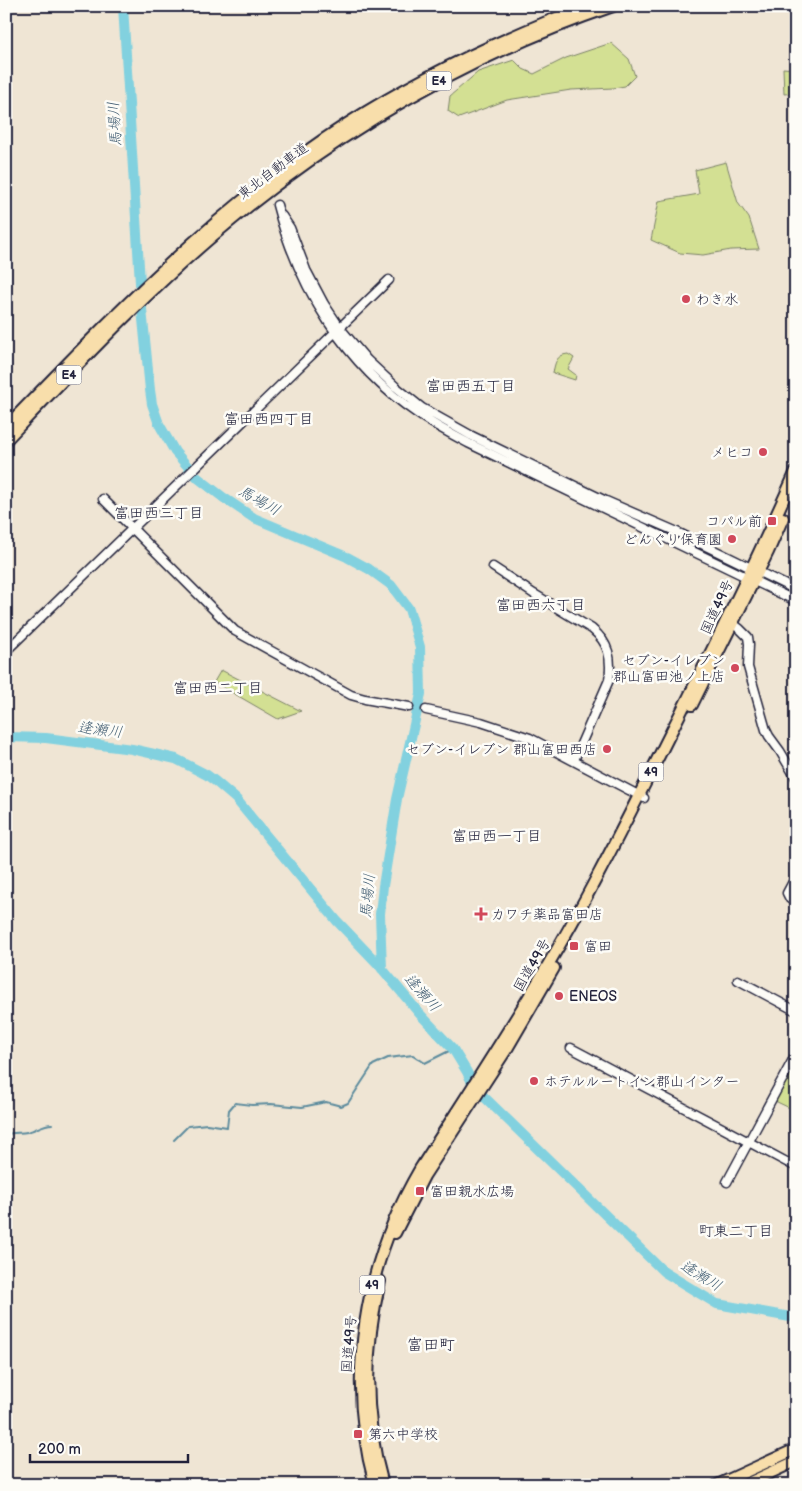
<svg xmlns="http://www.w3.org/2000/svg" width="802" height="1491" font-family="'Balsamiq Sans','Klee One',sans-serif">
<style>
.green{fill:#d3e093;stroke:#7a8167}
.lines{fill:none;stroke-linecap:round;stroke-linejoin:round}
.stream{stroke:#5c8b9d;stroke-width:2}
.river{stroke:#82d1df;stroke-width:10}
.tertiary-casing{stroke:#22223b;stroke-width:11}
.trunk-casing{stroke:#22223b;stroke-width:14}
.motorway-casing{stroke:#22223b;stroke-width:14}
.tertiary{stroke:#fdfcf7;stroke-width:8}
.trunk{stroke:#f8deab;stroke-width:10}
.motorway{stroke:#f8deab;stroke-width:10}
.poi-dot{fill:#d1495b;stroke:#fdfcf7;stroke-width:2}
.labels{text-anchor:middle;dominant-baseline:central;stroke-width:5;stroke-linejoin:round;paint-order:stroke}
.shield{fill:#fdfcf7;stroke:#646373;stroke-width:1}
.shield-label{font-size:12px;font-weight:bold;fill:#22223b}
.street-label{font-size:14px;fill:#22223b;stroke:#fdfcf7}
.poi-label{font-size:14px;fill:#22223b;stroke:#fdfcf7;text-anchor:start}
.water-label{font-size:15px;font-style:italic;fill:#445f74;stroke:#fdfcf7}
.neighbourhood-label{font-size:15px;fill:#22223b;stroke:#fdfcf7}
.quarter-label{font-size:16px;fill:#22223b;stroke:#fdfcf7}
</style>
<rect width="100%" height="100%" fill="#efe5d4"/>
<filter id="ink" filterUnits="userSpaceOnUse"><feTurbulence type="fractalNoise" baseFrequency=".02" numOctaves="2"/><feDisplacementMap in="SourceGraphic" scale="10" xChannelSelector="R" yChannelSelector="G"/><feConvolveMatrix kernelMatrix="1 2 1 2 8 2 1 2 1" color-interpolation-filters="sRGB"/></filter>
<g filter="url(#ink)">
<path class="green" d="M611,43L629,59L635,76L625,86L613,88L571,90L507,100L459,118L448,111L450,96L478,72L514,60L523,69L534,74L566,58Z
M783,68L796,69V93L784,94Z
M726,162L738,203L749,218L759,249L731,250L703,255L680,253L651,240L659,201L699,194L695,170Z
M568,354L574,358L568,369L576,375L575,380L553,373C555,363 556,355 568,354Z
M221,670L301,711L278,719L214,682Z
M794,1065L796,1066V1111L775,1101Z"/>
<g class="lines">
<path class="stream" d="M6,1135C14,1131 19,1134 27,1132C36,1130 43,1124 52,1124
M174,1140L188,1126L207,1124L227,1127L229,1110L235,1103L252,1105L271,1104L302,1107L326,1102L341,1106L348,1103L373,1065L388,1058L413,1055L425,1063L453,1049"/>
<path class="river" d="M123,6L141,299L150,390L152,404L159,424L175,452L198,478L224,498L254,518L347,557L369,569L391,585L409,609L420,647L421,694L397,799L383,886L380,914L382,969
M6,737L46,738L132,749L176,759L207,775L215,781L236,799L337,921L379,965L419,1013L453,1049L467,1072L474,1087L664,1272L717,1304L796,1318"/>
<defs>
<path id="tertiary" d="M277,205C299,289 346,365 418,414C434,425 451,434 468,443L796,601
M282,216L290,228L306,270L324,304L340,328L367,360L396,387L422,408L472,436L606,501L675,531L796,590
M103,499L235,631L351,695L365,699L409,707
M493,567L534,594L592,629C609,643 612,658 609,680L574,760
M728,620L740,629L748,637L749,644L748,667L766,730L769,736L780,751L796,778
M6,651L389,280
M426,710L481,722L530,738L644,798
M796,876L787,893L790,899L796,903
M738,980L796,1011
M571,1048L796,1167
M727,1182L796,1054"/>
<path id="trunk" d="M692,705L768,552L783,518
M395,1233L424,1176L508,1047L554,968
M380,1281C364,1348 364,1418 383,1485
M375,1485C345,1377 364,1265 420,1169C462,1103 505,1038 545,970C588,898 625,823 663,748C709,657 755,565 796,471
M717,1485L796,1449
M744,1485L796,1461"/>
<path id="motorway" d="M6,427C112,317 218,207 347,124C422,76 503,38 587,6
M6,440C81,361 156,281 240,213C352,123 478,52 613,6"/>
</defs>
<use href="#tertiary" class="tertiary-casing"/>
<use href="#trunk" class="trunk-casing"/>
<use href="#motorway" class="motorway-casing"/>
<use href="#tertiary" class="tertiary"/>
<use href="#trunk" class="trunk"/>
<use href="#motorway" class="motorway"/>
</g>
</g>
<g class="poi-dot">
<circle cx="686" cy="299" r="5"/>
<circle cx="763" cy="452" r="5"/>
<rect x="767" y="516" width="10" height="10" rx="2.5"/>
<circle cx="732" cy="539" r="5"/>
<circle cx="735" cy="668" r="5"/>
<circle cx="607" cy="749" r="5"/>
<path d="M478.5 906.5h5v5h5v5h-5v5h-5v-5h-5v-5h5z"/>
<rect x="569" y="941" width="10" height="10" rx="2.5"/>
<circle cx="559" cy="996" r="5"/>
<circle cx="534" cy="1081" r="5"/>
<rect x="415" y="1186" width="10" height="10" rx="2.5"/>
<rect x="353" y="1429" width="10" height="10" rx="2.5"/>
</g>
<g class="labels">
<g class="shield">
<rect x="426.5" y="71.5" width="25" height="19" rx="4"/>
<rect x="56.5" y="365.5" width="25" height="19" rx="4"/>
<rect x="638.5" y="762.5" width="25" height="19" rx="4"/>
<rect x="359.5" y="1275.5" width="25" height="19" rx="4"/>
</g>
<g class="shield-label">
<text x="439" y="81">E4</text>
<text x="69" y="375">E4</text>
<text x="651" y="772">49</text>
<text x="372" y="1285">49</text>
</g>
<g class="street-label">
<text transform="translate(273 171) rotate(-37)">東北自動車道</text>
<text transform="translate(717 607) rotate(-65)">国道49号</text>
<text transform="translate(532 965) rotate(-60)">国道49号</text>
<text transform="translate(349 1344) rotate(-85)">国道49号</text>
</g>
<g class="poi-label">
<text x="696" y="299">わき水</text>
<text x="753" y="452" text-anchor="end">メヒコ</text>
<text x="762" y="521" text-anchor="end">コパル前</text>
<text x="722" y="539" text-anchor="end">どんぐり保育園</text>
<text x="725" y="660" text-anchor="end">セブン-イレブン<tspan x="725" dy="16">郡山富田池ノ上店</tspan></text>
<text x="597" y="749" text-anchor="end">セブン-イレブン 郡山富田西店</text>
<text x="491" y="914">カワチ薬品富田店</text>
<text x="584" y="946">富田</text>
<text x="569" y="996">ENEOS</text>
<text x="544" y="1081">ホテルルートイン郡山インター</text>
<text x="430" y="1191">富田親水広場</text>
<text x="368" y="1434">第六中学校</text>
</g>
<g class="water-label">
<text transform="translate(115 124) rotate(-94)">馬場川</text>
<text transform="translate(259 501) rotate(29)">馬場川</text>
<text transform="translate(100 730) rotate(7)">逢瀬川</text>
<text transform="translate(368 896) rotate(-85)">馬場川</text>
<text transform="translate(422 993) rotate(48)">逢瀬川</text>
<text transform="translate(701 1276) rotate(31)">逢瀬川</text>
</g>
<g class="neighbourhood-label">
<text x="471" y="386">富田西五丁目</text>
<text x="269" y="419">富田西四丁目</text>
<text x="159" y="513">富田西三丁目</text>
<text x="541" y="605">富田西六丁目</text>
<text x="218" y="688">富田西二丁目</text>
<text x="497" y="836">富田西一丁目</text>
<text x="736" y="1231">町東二丁目</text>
</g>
<g class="quarter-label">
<text x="431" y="1345">富田町</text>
</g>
</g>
<rect width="802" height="1491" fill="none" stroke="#fdfcf7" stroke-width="25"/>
<rect x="12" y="12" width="777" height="1466" fill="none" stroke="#22223b" stroke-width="2" filter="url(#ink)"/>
<path d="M30 1454v8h158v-8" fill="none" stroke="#22223b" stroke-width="2.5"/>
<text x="38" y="1454" font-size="15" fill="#22223b" stroke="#fdfcf7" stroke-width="4" paint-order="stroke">200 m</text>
</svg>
